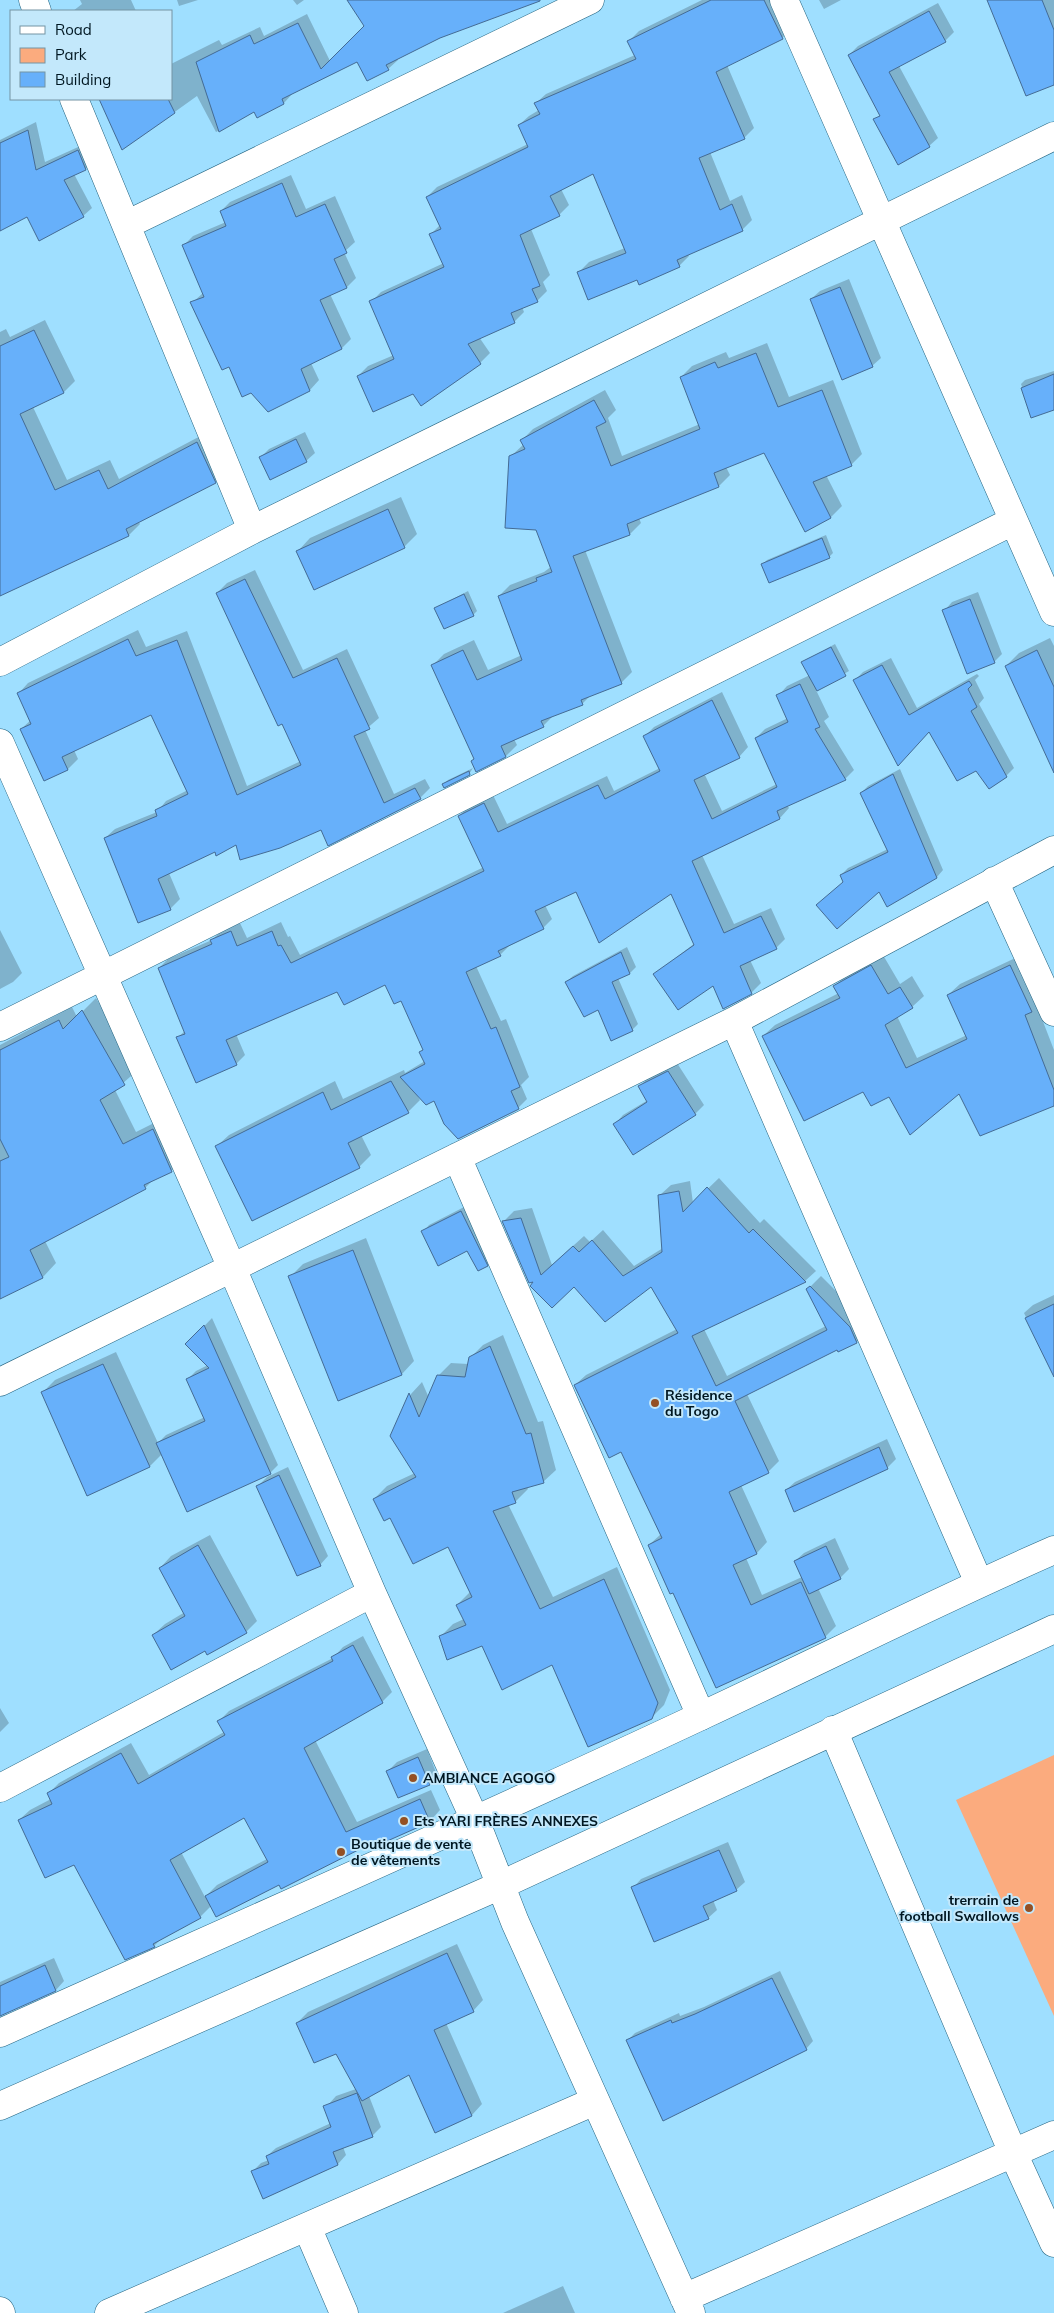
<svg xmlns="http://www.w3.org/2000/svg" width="1054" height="2313" font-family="Mulish,sans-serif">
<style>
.green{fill:#fbab7e}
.shadow{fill:#0003;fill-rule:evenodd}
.building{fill:#67b0fa;stroke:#446b94}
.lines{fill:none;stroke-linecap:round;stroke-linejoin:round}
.street-casing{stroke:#246480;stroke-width:29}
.secondary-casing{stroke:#246480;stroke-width:29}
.street{stroke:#fff;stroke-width:28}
.secondary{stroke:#fff;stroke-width:28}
.poi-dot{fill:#945024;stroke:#c3e8fb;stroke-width:2}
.labels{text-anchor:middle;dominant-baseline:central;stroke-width:4;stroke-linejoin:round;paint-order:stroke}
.poi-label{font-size:14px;font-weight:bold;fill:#001722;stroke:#c3e8fb;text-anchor:start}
</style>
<rect width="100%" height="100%" fill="#9fdfff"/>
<path class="green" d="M1054,1755V2016L956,1800Z"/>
<path class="shadow" d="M80,0H131L136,11H73L82,4Z
M177,0H198L179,6Z
M293,0H304L297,5Z
M349,0H522L397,58L398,60L388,69L358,60L293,93L284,103L258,116L255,111L216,132L197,96L123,149L100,99H171V64L219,40L222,45L260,27L264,36L307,14L330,61L366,26Z
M702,0H778L792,29L782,38L727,65L754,128L744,138L710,152L730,201L742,195L752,220L742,230L688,254L689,256L679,266L638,278L579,272L589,262L625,248L593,172L561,189L569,205L559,215L531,229L550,275L543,282L547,291L537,301L522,307L524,312L514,322L479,337L490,353L480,363L421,404L413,393L358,376L368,366L394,355L371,302L381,292L444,263L430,235L441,224L427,197L437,187L528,144L519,125L529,116L539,110L536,103L546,94L635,55L629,41L639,31Z
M819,0H841L824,9Z
M988,0H1054V83Z
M938,3L954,32L945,41L899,66L938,138L929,146L875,120L881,114L849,55L858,46Z
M36,122L45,162L87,143L94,160L86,169L74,174L92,208L83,216H27L0,230V140Z
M291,175L306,209L335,196L355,242L344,252L356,278L347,287L330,294L351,339L342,348L311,363L319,380L310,390L269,410L229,365L192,303L203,293L184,245L193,236L226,222L221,211L230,202Z
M849,279L881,358L872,366L811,299L820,291Z
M45,320L75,381L64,392L33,407L67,480L110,460L119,479L208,432L226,471L215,482L138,521L140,524L129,535L0,594V332L6,329L10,337Z
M767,343L789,397L833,380L862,454L851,465L826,475L842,506L831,517L805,530L765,451L726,467L730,475L719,486L639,518L641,523L630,534L585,550L632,672L621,683L591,695L582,704L554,715L543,726L514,739L517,745L506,756L476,770L475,759L433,665L444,654L474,640L488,670L522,655L499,596L510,585L544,572L552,566L510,457L524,444L522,440L533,429L605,390L616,410L608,418L622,456L700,424L681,377L692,366L726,352L729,358Z
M1054,371V409L1032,416L1021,384L1025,380Z
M305,432L315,453L306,461L260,458L269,449Z
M401,497L417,534L404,547L314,588L298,551L310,538Z
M826,535L833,553L829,557L763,564L767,560Z
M255,570L303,670L347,649L379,718L365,730L394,794L425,779L430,788L420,798L322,828L236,843L215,850L169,873L180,899L170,909L105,838L115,829L157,812L166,801L188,790L151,713L74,750L78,759L68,769L45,780L21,729L31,720L19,693L28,683L138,630L146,647L187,631L247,786L301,761L217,593L227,583Z
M468,591L477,611L473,615L436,608Z
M978,592L1002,654L994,662L944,611L952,602Z
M1050,638L1054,646V743L1006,666L1019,653Z
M835,644L849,671L816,690L829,717L824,721L854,770L845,779L787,805L789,808L780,818L702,855L734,924L771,908L785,939L776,948L750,960L761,983L751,993L655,974L695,943L671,892L576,890L545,905L552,919L543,928L509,946L500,955L476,966L501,1021L506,1019L529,1077L521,1085L527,1099L518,1108L435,1099L416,1093L420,1100L408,1112L361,1135L371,1155L359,1167L217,1146L229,1135L335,1081L343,1099L404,1070L405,1073L425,1061L421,1052L424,1049L402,999L386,983L338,990L236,1034L245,1055L236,1064L178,1037L185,1031L159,968L168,959L212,940L221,931L240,923L247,938L281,922L288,937L290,936L300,955L484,867L459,816L468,807L493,795L507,824L607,776L614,791L660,768L645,736L654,727L722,692L748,747L739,757L704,773L722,811L777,784L756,738L765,729L788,718L778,696L787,686L810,675L803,662Z
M891,658L917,708L977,674L979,676L975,680L984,698L979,704L1014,768L1006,776L976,769L929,730L855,680L863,672Z
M473,768L469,774L444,784L448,780Z
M900,769L943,870L937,877L887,905L879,890L844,882L841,875L848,868L888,849L861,793L868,786Z
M0,930L22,973L13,982L0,989Z
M627,947L636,967L630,973L618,978L638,1024L632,1030L598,1009L566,982L573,976Z
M883,955L900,984L912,976L924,996L912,1007L897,1016L917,1058L967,1035L948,995L960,984L1022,955L1037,1006L1054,1050V1104L960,1092L889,1095L864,1091L763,1036L775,1025L839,993L835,986L846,975Z
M96,998L138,1070L115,1090L136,1132L166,1117L185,1158L171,1171L155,1178L145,1188L45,1241L56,1263L43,1277L0,1297V1045L72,1007L77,1017Z
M677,1063L704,1105L695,1114L633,1153L615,1124L623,1115L648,1100L639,1087L648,1078Z
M719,1178L760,1223L764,1219L816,1271L805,1281L704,1329L727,1376L826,1326L808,1289L821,1276L861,1316L867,1331L857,1342L839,1351L838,1348L747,1394L779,1461L768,1472L741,1485L767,1542L757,1553L746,1558L762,1595L802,1577L795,1561L804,1553L835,1538L849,1569L840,1578L818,1588L836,1626L825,1637L674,1591L649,1545L661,1534L622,1450L575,1385L586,1375L677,1329L652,1285H574L535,1280L504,1221L514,1211L532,1208L552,1265L584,1236L590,1242L603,1230L634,1266L663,1248L660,1195L671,1185L690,1181L693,1203Z
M468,1205L494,1258L487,1265L468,1249L423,1232L429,1225Z
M366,1238L414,1361L402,1374L290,1277L303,1264Z
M1054,1295V1374L1024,1313L1033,1305Z
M212,1318L278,1465L270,1473L162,1454L150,1466L88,1494L42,1393L55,1380L116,1352L158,1443L166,1435L205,1417L188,1379L196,1371L208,1365L187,1344Z
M503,1335L538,1422L543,1421L556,1470L543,1482L527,1487L528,1489L515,1502L508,1504L553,1597L617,1567L670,1690L664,1705L651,1718L552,1663L482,1644L440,1637L453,1624L464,1619L457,1605L471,1591L449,1546L391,1516L374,1499L387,1486L415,1473L391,1436L411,1394L422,1382L429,1398L438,1376L451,1363L468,1364L470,1358L483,1345Z
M887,1439L896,1459L887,1468L786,1490L795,1482Z
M288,1467L328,1556L320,1565L258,1486L267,1477Z
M210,1535L257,1621L246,1632L206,1650L153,1635L165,1624L185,1612L160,1568L171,1556Z
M363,1636L392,1692L382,1702L315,1740L357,1822L431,1790L440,1810L430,1821L376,1844L375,1840L280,1883L211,1906L200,1917L163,1937L154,1946L125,1958L75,1863L19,1820L30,1810L51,1799L48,1794L59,1783L131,1743L149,1775L224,1732L219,1721L229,1711L333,1658L343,1647ZM245,1816L267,1859L217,1885L205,1897L181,1852Z
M0,1708L9,1723L0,1732Z
M427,1749L437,1775L429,1784L388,1771L397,1762Z
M728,1842L745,1882L736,1890L713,1900L717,1910L708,1918L633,1888L641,1879Z
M457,1944L483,2000L473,2011L446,2023L482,2104L472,2115L436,2131L410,2073L369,2096L381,2127L372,2136L343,2147L346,2155L338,2164L264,2197L252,2172L261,2163L269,2160L267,2156L276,2148L331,2123L328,2105L336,2096L356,2089L336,2052L297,2023L308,2012Z
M54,1958L64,1981L56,1990L0,2015V1982Z
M780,1971L813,2041L806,2049L627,2041L635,2033L679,2013L680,2016L704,2007Z
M563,2286L575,2313H503Z"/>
<path class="building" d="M347,0H540V1L440,38L386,65L389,70L367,81L357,62L282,99L284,104L257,118L254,112L219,132L196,62L250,35L254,44L298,23L321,69L364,26Z
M711,0H764L783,39L716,72L745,139L699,158L720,210L732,204L743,231L677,260L680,267L639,285L637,280L588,300L577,272L626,253L593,174L550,196L560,216L520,235L540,286L532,289L538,302L511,313L515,323L468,344L481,364L421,406L413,394L373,412L357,376L394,359L369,301L444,267L429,234L441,229L426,197L528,147L518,125L540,114L534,103L636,59L627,41Z
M987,0H1042L1054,30V85L1026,96Z
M929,11L946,42L889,72L930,147L898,165L873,119L880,116L848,55Z
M99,99H168L175,113L122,150Z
M28,130L36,170L78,150L86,170L64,180L84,217L39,241L27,217L0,231V143Z
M282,183L296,217L325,204L347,253L334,259L347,288L320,300L342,349L301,369L310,391L268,412L251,393L242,397L229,367L222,370L190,302L204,297L182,245L226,226L220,211Z
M840,287L873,367L842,380L810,299Z
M34,330L64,393L20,414L55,490L99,470L108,489L197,442L216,483L126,529L129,536L0,596V346Z
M756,353L778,407L822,390L852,466L813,482L831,518L805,532L764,453L714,473L719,487L627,524L630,535L573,556L622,684L581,700L583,705L541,721L544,727L501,746L506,757L476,772L471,761L474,759L431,665L463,650L477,680L522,660L498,596L537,581L536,578L552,572L536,530L505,528L509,456L525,449L520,440L594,400L606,422L596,427L611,466L700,429L680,377L715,362L718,368Z
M1054,374V410L1031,418L1021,388Z
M296,439L307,462L270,480L259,457Z
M388,509L405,548L314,590L296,551Z
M822,538L830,558L769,583L761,564Z
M245,579L293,678L337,658L370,729L354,736L384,803L415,788L421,799L328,846L321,830L280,848L240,860L236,845L216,856L215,852L158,879L171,910L138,923L104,838L157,816L155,810L188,794L151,715L62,757L68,770L44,781L20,729L31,724L17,693L128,639L136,656L177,640L237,795L301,765L282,724L278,726L216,593Z
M464,594L474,616L444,629L434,608Z
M970,599L995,663L967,674L942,610Z
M831,647L846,676L817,691L801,662Z
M1037,650L1054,687V773L1005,666Z
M882,665L909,715L969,681L972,685L968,689L977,707L971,711L1007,777L989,789L976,771L957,781L929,732L898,766L853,680Z
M800,684L820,727L815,729L846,780L777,811L780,819L692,861L724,933L761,916L777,949L740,966L752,994L723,1009L713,986L678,1010L653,974L694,945L671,894L599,943L576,892L535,911L544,929L498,951L501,956L466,972L491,1029L496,1027L520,1087L511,1091L519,1109L458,1139L444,1124L434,1101L426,1105L400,1077L425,1064L419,1052L423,1050L401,1001L394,1004L385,985L344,1005L337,992L226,1040L237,1065L196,1083L176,1037L185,1034L158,968L212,944L210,940L231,931L237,946L272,931L278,946L281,945L291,963L484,871L458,816L484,803L498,832L598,785L605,799L660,771L643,736L712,700L740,758L694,780L712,819L777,787L755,738L788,722L776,695Z
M469,771L470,775L444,788L442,784Z
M893,774L937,878L887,907L879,892L837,929L816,905L843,882L840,875L888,852L860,793Z
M621,952L630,974L612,982L633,1031L611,1041L598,1010L584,1017L565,982Z
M871,965L888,994L900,987L913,1008L885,1025L906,1068L967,1039L947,995L1010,965L1032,1012L1025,1015L1054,1090V1106L980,1136L959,1094L910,1135L889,1097L871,1106L863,1092L804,1121L762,1036L840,998L833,986Z
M82,1010L125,1085L100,1100L123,1144L153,1129L172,1172L144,1185L146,1189L30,1250L43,1278L0,1299V1161L9,1157L0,1139V1050L59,1020L63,1029Z
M668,1071L696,1115L633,1155L613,1124L647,1102L638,1086Z
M391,1081L409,1113L348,1143L360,1168L252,1221L215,1146L323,1092L331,1110Z
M707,1187L749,1233L753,1229L806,1282L692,1336L716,1386L827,1330L806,1289L810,1286L850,1327L857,1343L838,1352L837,1350L735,1401L769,1473L729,1492L757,1554L733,1565L751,1605L801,1582L826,1638L716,1688L673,1593L670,1594L648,1545L662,1538L621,1452L609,1458L574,1385L678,1333L651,1287L605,1322L574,1287L552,1308L530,1286L533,1282L529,1283L502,1221L521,1218L541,1275L573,1246L579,1252L592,1240L623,1276L662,1252L658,1195L679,1191L683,1212Z
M461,1211L488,1266L478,1271L467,1251L438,1266L421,1231Z
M353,1250L402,1375L338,1401L288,1276Z
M1054,1304V1377L1025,1318Z
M204,1325L271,1474L187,1512L156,1443L205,1421L186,1379L209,1368L185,1344Z
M490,1346L526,1434L531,1433L544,1483L512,1492L516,1503L493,1511L540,1609L604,1579L658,1703L652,1719L588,1747L552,1665L502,1690L482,1646L447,1660L439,1636L466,1625L456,1605L472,1597L448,1547L413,1564L390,1518L384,1521L373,1499L416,1477L390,1436L409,1393L419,1417L437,1375L465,1377L469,1357Z
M103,1364L150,1467L87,1496L41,1392Z
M879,1447L888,1469L794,1512L785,1490Z
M279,1475L321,1566L297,1576L256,1486Z
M198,1545L247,1633L207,1655L205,1651L171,1670L152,1635L185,1616L159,1568Z
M826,1546L841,1579L809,1594L794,1561Z
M353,1645L383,1703L304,1748L346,1832L420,1799L430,1822L376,1846L374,1842L281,1889L279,1885L216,1917L205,1896L268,1862L244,1818L170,1860L201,1918L153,1944L155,1947L125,1960L74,1865L45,1878L18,1820L52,1804L47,1793L121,1753L138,1784L225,1735L217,1721L333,1661L331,1657Z
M418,1757L430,1785L398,1798L386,1771Z
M719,1850L737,1891L703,1906L709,1919L654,1942L631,1887Z
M447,1953L474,2012L434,2030L472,2116L435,2133L409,2075L362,2101L336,2054L314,2063L296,2023Z
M45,1965L56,1991L0,2016V1986Z
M772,1978L807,2050L663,2121L626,2040L671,2020L672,2023L695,2014Z
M357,2093L373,2137L333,2152L338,2165L263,2199L251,2171L269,2164L266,2156L331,2127L323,2106Z"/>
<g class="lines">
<defs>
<path id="street" d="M33,0L37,11
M784,0L1054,612
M74,99L252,530
M126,225L590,0
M0,662L252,530L1054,136
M0,743L232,1268L372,1593L475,1820L515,1922L691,2313
M994,881L1054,1012
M734,1021L979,1583
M0,1027L1013,521
M457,1157L701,1716
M0,1382L734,1021L1054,850
M833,1730L1013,2153L1054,2243
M0,1788L372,1593
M307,2227L344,2313
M684,2298L1054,2135
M0,2311L1,2313
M109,2313L595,2101"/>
<path id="secondary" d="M0,2033C234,1928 469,1825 701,1716C819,1661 935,1602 1054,1550
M0,2106L501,1885L1054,1629"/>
</defs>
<use href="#street" class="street-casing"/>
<use href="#secondary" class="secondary-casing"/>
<use href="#street" class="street"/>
<use href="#secondary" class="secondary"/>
</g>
<g class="poi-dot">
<circle cx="655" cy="1403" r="5"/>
<circle cx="413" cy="1778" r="5"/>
<circle cx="404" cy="1821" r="5"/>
<circle cx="341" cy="1852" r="5"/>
<circle cx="1029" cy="1908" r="5"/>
</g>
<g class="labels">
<g class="poi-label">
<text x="665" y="1395">Résidence<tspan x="665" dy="16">du Togo</tspan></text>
<text x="423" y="1778">AMBIANCE AGOGO</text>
<text x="414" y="1821">Ets YARI FRÈRES ANNEXES</text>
<text x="351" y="1844">Boutique de vente<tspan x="351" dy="16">de vêtements</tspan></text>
<text x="1019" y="1900" text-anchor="end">trerrain de<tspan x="1019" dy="16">football Swallows</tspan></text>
</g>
</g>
<rect x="10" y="10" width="162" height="90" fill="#c3e8fb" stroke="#7594a4"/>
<rect x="20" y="26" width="25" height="8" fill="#ffffff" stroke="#7594a4"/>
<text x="55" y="35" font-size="15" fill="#001722">Road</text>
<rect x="20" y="48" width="25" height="15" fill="#fbab7e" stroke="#7594a4"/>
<text x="55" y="60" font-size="15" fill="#001722">Park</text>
<rect x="20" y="72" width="25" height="15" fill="#67b0fa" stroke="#7594a4"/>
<text x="55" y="85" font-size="15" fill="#001722">Building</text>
</svg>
